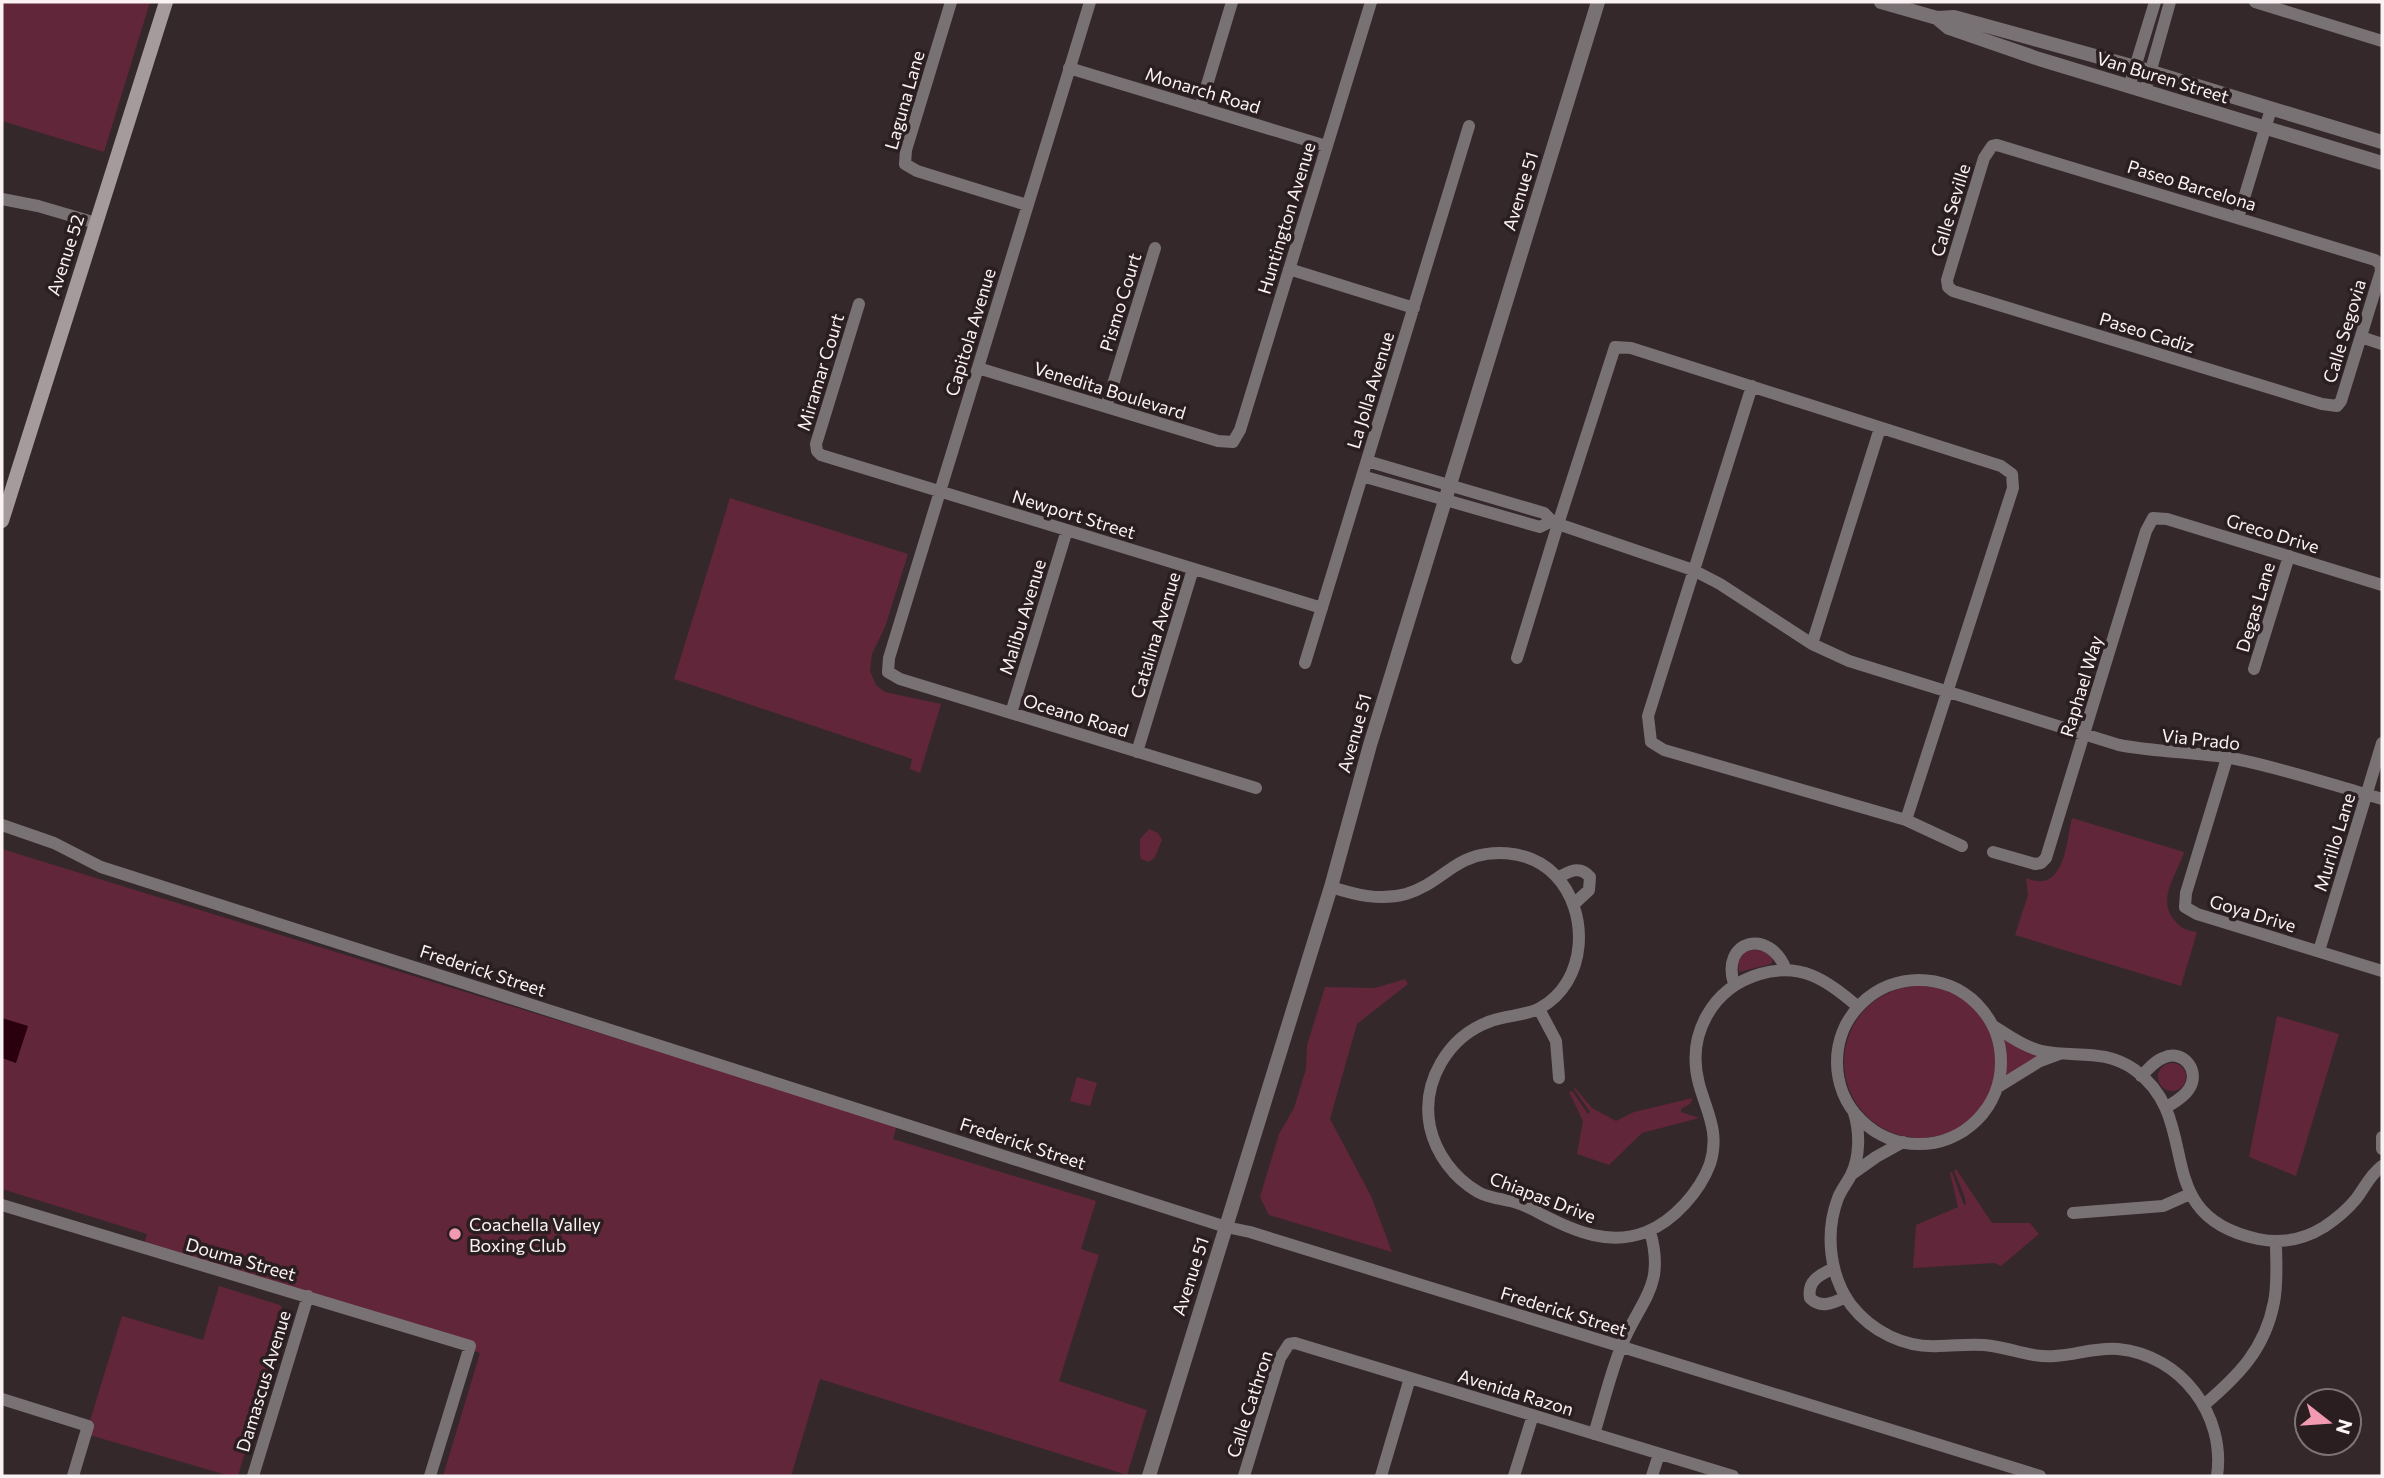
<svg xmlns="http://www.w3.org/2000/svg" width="2384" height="1478" font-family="Commissioner,sans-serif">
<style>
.green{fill:#62263a}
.water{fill:#2a000e}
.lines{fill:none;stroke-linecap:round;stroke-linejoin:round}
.minor{stroke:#797274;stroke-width:12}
.tertiary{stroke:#797274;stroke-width:14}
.secondary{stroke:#a59a9c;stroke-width:14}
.poi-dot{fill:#f19ab2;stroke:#2a1e21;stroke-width:2.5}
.labels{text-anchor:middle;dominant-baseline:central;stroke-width:7;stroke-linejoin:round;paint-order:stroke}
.street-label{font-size:18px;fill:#faf2f3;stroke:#2a1e21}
.poi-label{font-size:18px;fill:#faf2f3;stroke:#2a1e21;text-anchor:start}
</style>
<rect width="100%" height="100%" fill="#34282b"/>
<path class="green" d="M2,2H150L104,152L2,121Z
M730,498L908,554L885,627L872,654L870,671L876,685L885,692L941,704L920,773L910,769L912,759L674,679Z
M2072,818L2184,852C2177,875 2155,900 2176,922C2182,929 2188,931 2197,932L2181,986L2015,935L2028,895L2026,878C2065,895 2066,842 2072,818Z
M1149,829L1158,833L1162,840L1155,857L1149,862L1141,859C1139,854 1140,845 1140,839Z
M2,849L897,1125L893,1139L1096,1201L1081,1249L1099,1255L1059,1381L1147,1410L1127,1475L820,1379L791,1476H443L480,1353L143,1249L147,1234L2,1189Z
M1751,950C1760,950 1768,951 1773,960L1771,964L1739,972L1738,962L1744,953Z
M1405,979L1408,984L1357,1024L1330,1119L1371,1196L1392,1252L1269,1215L1260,1197L1279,1134L1294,1108L1306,1069L1307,1045L1325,987L1375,988Z
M1844 1062a76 76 0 1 1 152 0a76 76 0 1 1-152 0Z
M2277,1016L2339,1034L2296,1176L2249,1157Z
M2005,1040L2036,1053L2037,1057L2007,1075L2004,1073L2006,1060L2003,1043Z
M2158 1077a14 14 0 1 1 28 0a14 14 0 1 1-28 0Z
M1077,1077L1097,1083L1090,1106L1070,1101Z
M1575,1088L1592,1108L1616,1121L1634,1112L1693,1098L1690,1104L1681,1109V1112L1699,1118L1642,1133L1609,1165L1577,1154L1583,1121L1569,1092L1572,1091L1588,1114L1590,1112L1574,1089Z
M1956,1169L1992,1223H2030L2039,1234L2001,1266L1994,1263L1913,1268L1916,1225L1958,1207L1950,1173L1952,1172L1964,1205L1966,1204L1964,1195L1954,1171Z
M219,1286L280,1305L286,1315L238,1476H230L86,1434L122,1316L203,1340Z"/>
<path class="water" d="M2,1018L28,1026L16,1063L2,1058Z"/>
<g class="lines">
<path class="minor" d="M951,2L906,150L905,164L917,171L1027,205
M1090,2L889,658L888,672L900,679L1256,788
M2255,2L2382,41
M1069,68L1326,146
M2129,87L2155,2
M2145,91L2170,2
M1200,108L1232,2
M1997,145L2375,260L2380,264L2381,271L2341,401L2337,406L2322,404L1953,291L1948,287L1947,280L1984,158L1992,146Z
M2,199L38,206L96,223
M2238,218L2271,109
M1289,269L1414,308
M859,304L816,444L817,451L821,455L1322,608
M2361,337L2382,344
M978,368L1218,441L1233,442L1240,430L1371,2
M1752,386L1648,716L1651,742L1664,750L1906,820L1962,846
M1106,407L1155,248
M1367,461L1544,513L1552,521L1558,524L1615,347L1631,348L2001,466L2012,474L2013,488L1906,820
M1362,476L1540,527L1552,521
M1812,644L1880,428
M1517,658L1558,524L1693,570L1720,584L1812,644L1849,661L2119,745C2156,752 2194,752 2231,758C2283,768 2332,785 2382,799
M1305,663L1469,126
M2254,669L2289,556
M1011,713L1067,530
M1137,752L1193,569
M2227,758L2186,893L2185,907L2197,914L2382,971
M2,825L54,843L101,867L1226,1227L1250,1232L2040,1476
M1993,852L2035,864L2041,863L2046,858L2146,531L2153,518L2167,519L2382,585
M1558,878C1569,871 1580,865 1590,877L1589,890L1574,904
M1331,887C1356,895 1380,901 1406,894C1426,888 1438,877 1455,866C1485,846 1530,849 1555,875C1590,911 1588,982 1540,1008C1525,1016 1507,1015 1491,1021C1448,1036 1421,1082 1430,1127C1436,1154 1454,1178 1478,1192C1489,1198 1502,1199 1514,1202C1525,1205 1534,1210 1543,1215C1576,1232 1610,1246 1646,1232C1674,1221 1700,1191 1710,1164C1720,1132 1707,1113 1699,1084C1686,1035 1712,988 1760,974C1801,962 1827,980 1857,1006
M2319,951L2382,743
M1837 1062a82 82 0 1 1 164 0a82 82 0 1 1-164 0Z
M1734,984C1720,940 1770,927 1786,970
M1539,1009L1556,1041L1559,1078
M1995,1027C2009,1036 2025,1047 2042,1051C2075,1058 2104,1048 2135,1070C2206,1122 2146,1215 2258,1239C2282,1244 2303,1240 2324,1227C2336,1219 2347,1210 2356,1199C2365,1187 2370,1175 2382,1166
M2141,1076C2148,1070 2154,1061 2163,1058C2183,1048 2201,1071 2189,1089C2184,1097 2175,1102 2167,1107
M1998,1087L2040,1061L2059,1054
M1854,1113C1860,1132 1860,1157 1851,1175C1847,1183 1841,1190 1838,1198C1825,1232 1829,1275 1851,1305C1872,1332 1905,1348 1939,1346C1956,1346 1975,1343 1992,1346C2013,1349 2033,1358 2055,1356C2076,1355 2096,1347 2118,1349C2181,1355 2226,1415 2217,1476
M2382,1137V1149
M1852,1174L1876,1157L1903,1142
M2,1205L470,1346L430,1476
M2073,1213L2163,1206L2190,1194
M1834,1268C1820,1275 1807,1280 1810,1298C1821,1309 1833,1303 1846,1297
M2,1399L88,1426L73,1476
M2204,1405C2239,1375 2265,1349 2274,1302C2278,1282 2276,1262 2276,1242
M1594,1434C1603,1405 1610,1375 1621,1347C1640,1299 1666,1288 1650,1231
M253,1476L308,1296
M1244,1476L1280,1358L1289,1344L1295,1343L1733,1476
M1381,1476L1410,1378
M1514,1476L1533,1415
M1652,1476L1659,1454"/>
<path class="tertiary" d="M1881,2L1937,18L1954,17L2135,67L2382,142
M1937,18L1949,28L2039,59L2382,163
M1149,1476L1331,887L1370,745L1598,2"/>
<path class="secondary" d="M2,521L166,2"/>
</g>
<circle class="poi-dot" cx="455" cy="1234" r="7"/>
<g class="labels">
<g class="street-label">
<text transform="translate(2163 77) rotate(17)">Van Buren Street</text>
<text transform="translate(1203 90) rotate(17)">Monarch Road</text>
<text transform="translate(904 100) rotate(-74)">Laguna Lane</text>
<text transform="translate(2192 185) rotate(17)">Paseo Barcelona</text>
<text transform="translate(1520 191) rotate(-73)">Avenue 51</text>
<text transform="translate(1950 210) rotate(-73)">Calle Seville</text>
<text transform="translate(1286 218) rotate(-73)">Huntington Avenue</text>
<text transform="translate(65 255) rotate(-72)">Avenue 52</text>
<text transform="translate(1120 302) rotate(-73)">Pismo Court</text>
<text transform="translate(2344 331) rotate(-73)">Calle Segovia</text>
<text transform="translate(970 332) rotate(-73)">Capitola Avenue</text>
<text transform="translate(2147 332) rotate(17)">Paseo Cadiz</text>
<text transform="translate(820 372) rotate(-73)">Miramar Court</text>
<text transform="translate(1110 390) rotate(17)">Venedita Boulevard</text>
<text transform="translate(1370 390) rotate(-73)">La Jolla Avenue</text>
<text transform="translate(1074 514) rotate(17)">Newport Street</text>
<text transform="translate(2273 533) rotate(17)">Greco Drive</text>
<text transform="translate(2255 607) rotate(-73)">Degas Lane</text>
<text transform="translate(1022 617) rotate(-73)">Malibu Avenue</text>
<text transform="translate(1155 635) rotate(-73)">Catalina Avenue</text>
<text transform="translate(2081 686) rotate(-73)">Raphael Way</text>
<text transform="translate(1076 715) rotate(17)">Oceano Road</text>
<text transform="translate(1354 733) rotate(-74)">Avenue 51</text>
<text transform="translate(2201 739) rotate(6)">Via Prado</text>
<text transform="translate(2334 842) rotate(-73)">Murillo Lane</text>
<text transform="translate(2253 913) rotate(17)">Goya Drive</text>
<text transform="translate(483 970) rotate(18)">Frederick Street</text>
<text transform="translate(1023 1143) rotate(18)">Frederick Street</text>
<text transform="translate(1543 1197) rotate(21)">Chiapas Drive</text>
<text transform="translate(241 1259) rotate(16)">Douma Street</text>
<text transform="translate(1190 1276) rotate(-72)">Avenue 51</text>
<text transform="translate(1564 1311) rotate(17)">Frederick Street</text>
<text transform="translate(263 1381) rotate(-73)">Damascus Avenue</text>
<text transform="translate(1516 1392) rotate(17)">Avenida Razon</text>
<text transform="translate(1249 1404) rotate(-72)">Calle Cathron</text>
</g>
<g class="poi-label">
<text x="469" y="1224">Coachella Valley<tspan x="469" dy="21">Boxing Club</tspan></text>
</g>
</g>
<rect width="2384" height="1478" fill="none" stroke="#faf2f3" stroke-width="7"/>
<g transform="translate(2328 1422) rotate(107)"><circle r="33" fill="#2a1e21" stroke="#7d7375" stroke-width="2"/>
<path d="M0-5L12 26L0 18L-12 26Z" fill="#f19ab2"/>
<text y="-10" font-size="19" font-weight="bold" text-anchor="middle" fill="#faf2f3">N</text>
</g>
</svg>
